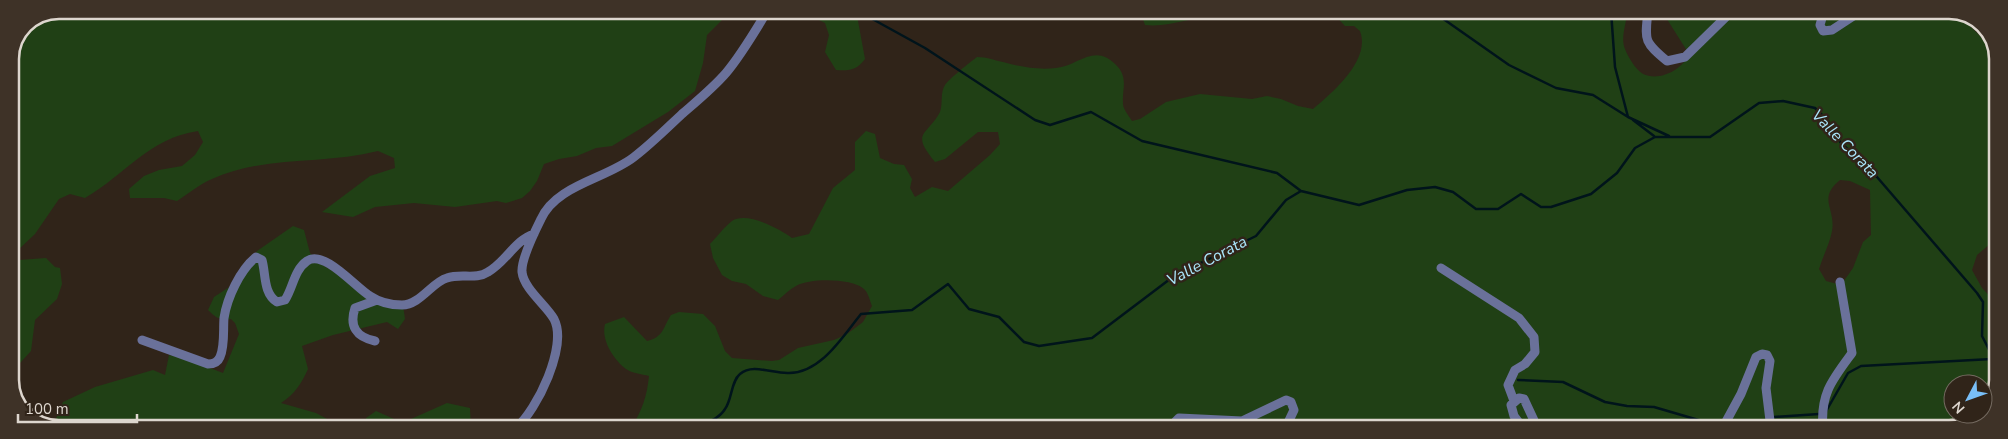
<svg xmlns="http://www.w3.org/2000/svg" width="2008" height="439" font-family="'Nunito Sans',sans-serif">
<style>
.green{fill:#204015;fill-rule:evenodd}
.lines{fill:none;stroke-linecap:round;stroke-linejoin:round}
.stream{stroke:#00141b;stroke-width:2.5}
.minor{stroke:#6a719a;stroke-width:9}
.labels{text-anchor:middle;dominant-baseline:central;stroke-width:5;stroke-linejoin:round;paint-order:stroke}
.water-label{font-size:16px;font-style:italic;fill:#abe7fc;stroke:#302419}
.rim{fill:none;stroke:#ddd6ce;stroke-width:2.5}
</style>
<rect width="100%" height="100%" fill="#302419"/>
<path class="green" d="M59,10H732L707,35L703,63L695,91L668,112L612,146L596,148L577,156L559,159L544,164L537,181L530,191L522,198L506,203L497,201L455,207L414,203L375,207L353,217L322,212L370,176L395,168L394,158L378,151C324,165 265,155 212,179C200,184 188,194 177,201L164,198H130L129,189L144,176L159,170L182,166L195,155L203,142L198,131C149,138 125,175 85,198L70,194L59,199L35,234L18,250L19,260L46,258L55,267L60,268L62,284L57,299L35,320L31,351L10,374V59L25,24Z
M788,10H856L865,59C857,70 850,71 836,70L825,52L829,35L825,23L811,16Z
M1140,11H1230L1221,17C1196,14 1173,28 1145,25Z
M1331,11H1627C1627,23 1620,37 1625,49C1628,57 1636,70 1643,74C1660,82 1683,69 1689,54L1665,16L1668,11H1958L1969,17L1965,21L1998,54L1997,238L1977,255L1972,270L1982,288L1997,304V389L1983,414V384H1953V414H1983L1981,417L1949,429L631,428C642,411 647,396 649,376C642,374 631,373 626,369C613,359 601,340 605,324L624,317L647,341C664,337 663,327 671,315L679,312L703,314L715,326L725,351L732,358L772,361L779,360L798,348L834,340L847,334L863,322L872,306C870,301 868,292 864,289C851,278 810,278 796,286C790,289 784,295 778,300L763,296L746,284L732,281L722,275L713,258L710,244C717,237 724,227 732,221C747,211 779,229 792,238L809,234L833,188L855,170V142L866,131L875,134L880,158L894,164L904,165L912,179L910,188L915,197L932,187L948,191L990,155L1000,144L998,132H978L945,159L935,162C910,132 927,136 940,112C943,105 940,92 945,85C950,78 969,63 977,57C987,57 993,60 1003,62C1020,67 1038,70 1056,68C1079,66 1095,41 1118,67C1128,79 1122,90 1123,104C1123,109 1129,116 1132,121L1140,119L1166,102L1200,94L1252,99L1267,96L1281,99L1298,106L1313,109C1333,92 1371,60 1360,31L1354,26H1345ZM1840,180L1850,181L1870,190L1871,235L1863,242L1853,268L1841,285L1826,281L1819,269C1823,256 1830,243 1832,231C1836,208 1817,199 1840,180Z
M293,226L304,230L310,253L321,264L373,296L403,305L405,319L398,329L387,322L333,335L302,346L308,369C301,384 295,394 281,403L316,413L344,428H52L63,402L95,387L153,370L165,375L169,355L184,358L223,373L239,334L235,323L231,319C220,321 215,317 208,310L214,297L243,278L257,251Z
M447,403L470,408L471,428H369L365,423L366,418L376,411L401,422L411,419Z"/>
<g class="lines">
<path class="stream" d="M856,10L925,48L1035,120L1050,125L1091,112L1142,141L1277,173L1301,191
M1432,11L1509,65L1556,88L1593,95L1628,117L1669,136
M1611,11L1615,67L1628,117
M1633,120L1654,136
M1518,380L1563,382L1605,402L1627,406L1654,407L1719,426
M1825,413L1848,373L1861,366L1992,359
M1774,417L1819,414
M1730,427L1763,421
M696,428C706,423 719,419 725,409C732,400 731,381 740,374C753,363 773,374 789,373C821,373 843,336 861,314L912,310L948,284L969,309L999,317L1024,342L1039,346L1092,338L1174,276L1256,236L1286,200L1301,191L1359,205L1407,190L1435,187L1453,192L1476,209H1498L1521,194L1541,207H1551L1591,194L1617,173L1635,148L1655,137H1710L1759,103L1783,101L1815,108L1822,115L1841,143L1877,177L1977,293L1983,302L1982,336L1997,365"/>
<path class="minor" d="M1648,11C1645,40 1643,41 1667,61L1685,57L1732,11
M1824,11L1820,25L1823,31L1832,30L1861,11
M1441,268L1519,318L1534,337L1535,352L1525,364L1515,370L1508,385L1514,401
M142,340L208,364C213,364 218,362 220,357C225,346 223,330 224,318C227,298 240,270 256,257L262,260C266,274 263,293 277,302L285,300C293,288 294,270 307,261C324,249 356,288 370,296C379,302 391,305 402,305C420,305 432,282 447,278C461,273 476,280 488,272C506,262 515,240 534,234
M375,341C356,337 349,326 355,308L377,300
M516,428C537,410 568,346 554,319C546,305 524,289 522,272C521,260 535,231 541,219C556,185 606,179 634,157C651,144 666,129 682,114C697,101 713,88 726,73C742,54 755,31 768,10
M1171,429V426L1179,418L1242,421L1286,400L1291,402L1294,410L1285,429
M1524,429L1514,416L1511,405L1519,398L1524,399L1538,429
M1722,429L1741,394L1756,357L1762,354L1767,355L1770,361L1766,388L1771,429
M1823,429C1820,394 1832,380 1852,353L1840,282"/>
</g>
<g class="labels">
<g class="water-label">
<text transform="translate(1845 144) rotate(46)">Valle Corata</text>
<text transform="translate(1207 261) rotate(-28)">Valle Corata</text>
</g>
</g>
<path d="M0 0H2008V439H0ZM59 19H1949A40 40 0 0 1 1989 59V380A40 40 0 0 1 1949 420H59A40 40 0 0 1 19 380V59A40 40 0 0 1 59 19Z" fill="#3e3227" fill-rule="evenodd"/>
<path class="rim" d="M59 19H1949A40 40 0 0 1 1989 59V380A40 40 0 0 1 1949 420H59A40 40 0 0 1 19 380V59A40 40 0 0 1 59 19Z"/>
<g transform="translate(1968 399) rotate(229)"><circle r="24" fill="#302419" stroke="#756b61"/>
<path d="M0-4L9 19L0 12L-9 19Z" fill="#79bff8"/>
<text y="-8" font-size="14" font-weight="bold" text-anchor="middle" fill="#ddd6ce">N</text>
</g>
<path d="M18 414v8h119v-8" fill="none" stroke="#ddd6ce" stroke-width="2.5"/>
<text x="25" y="414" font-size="15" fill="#ddd6ce" stroke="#302419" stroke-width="4" paint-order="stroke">100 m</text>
</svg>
